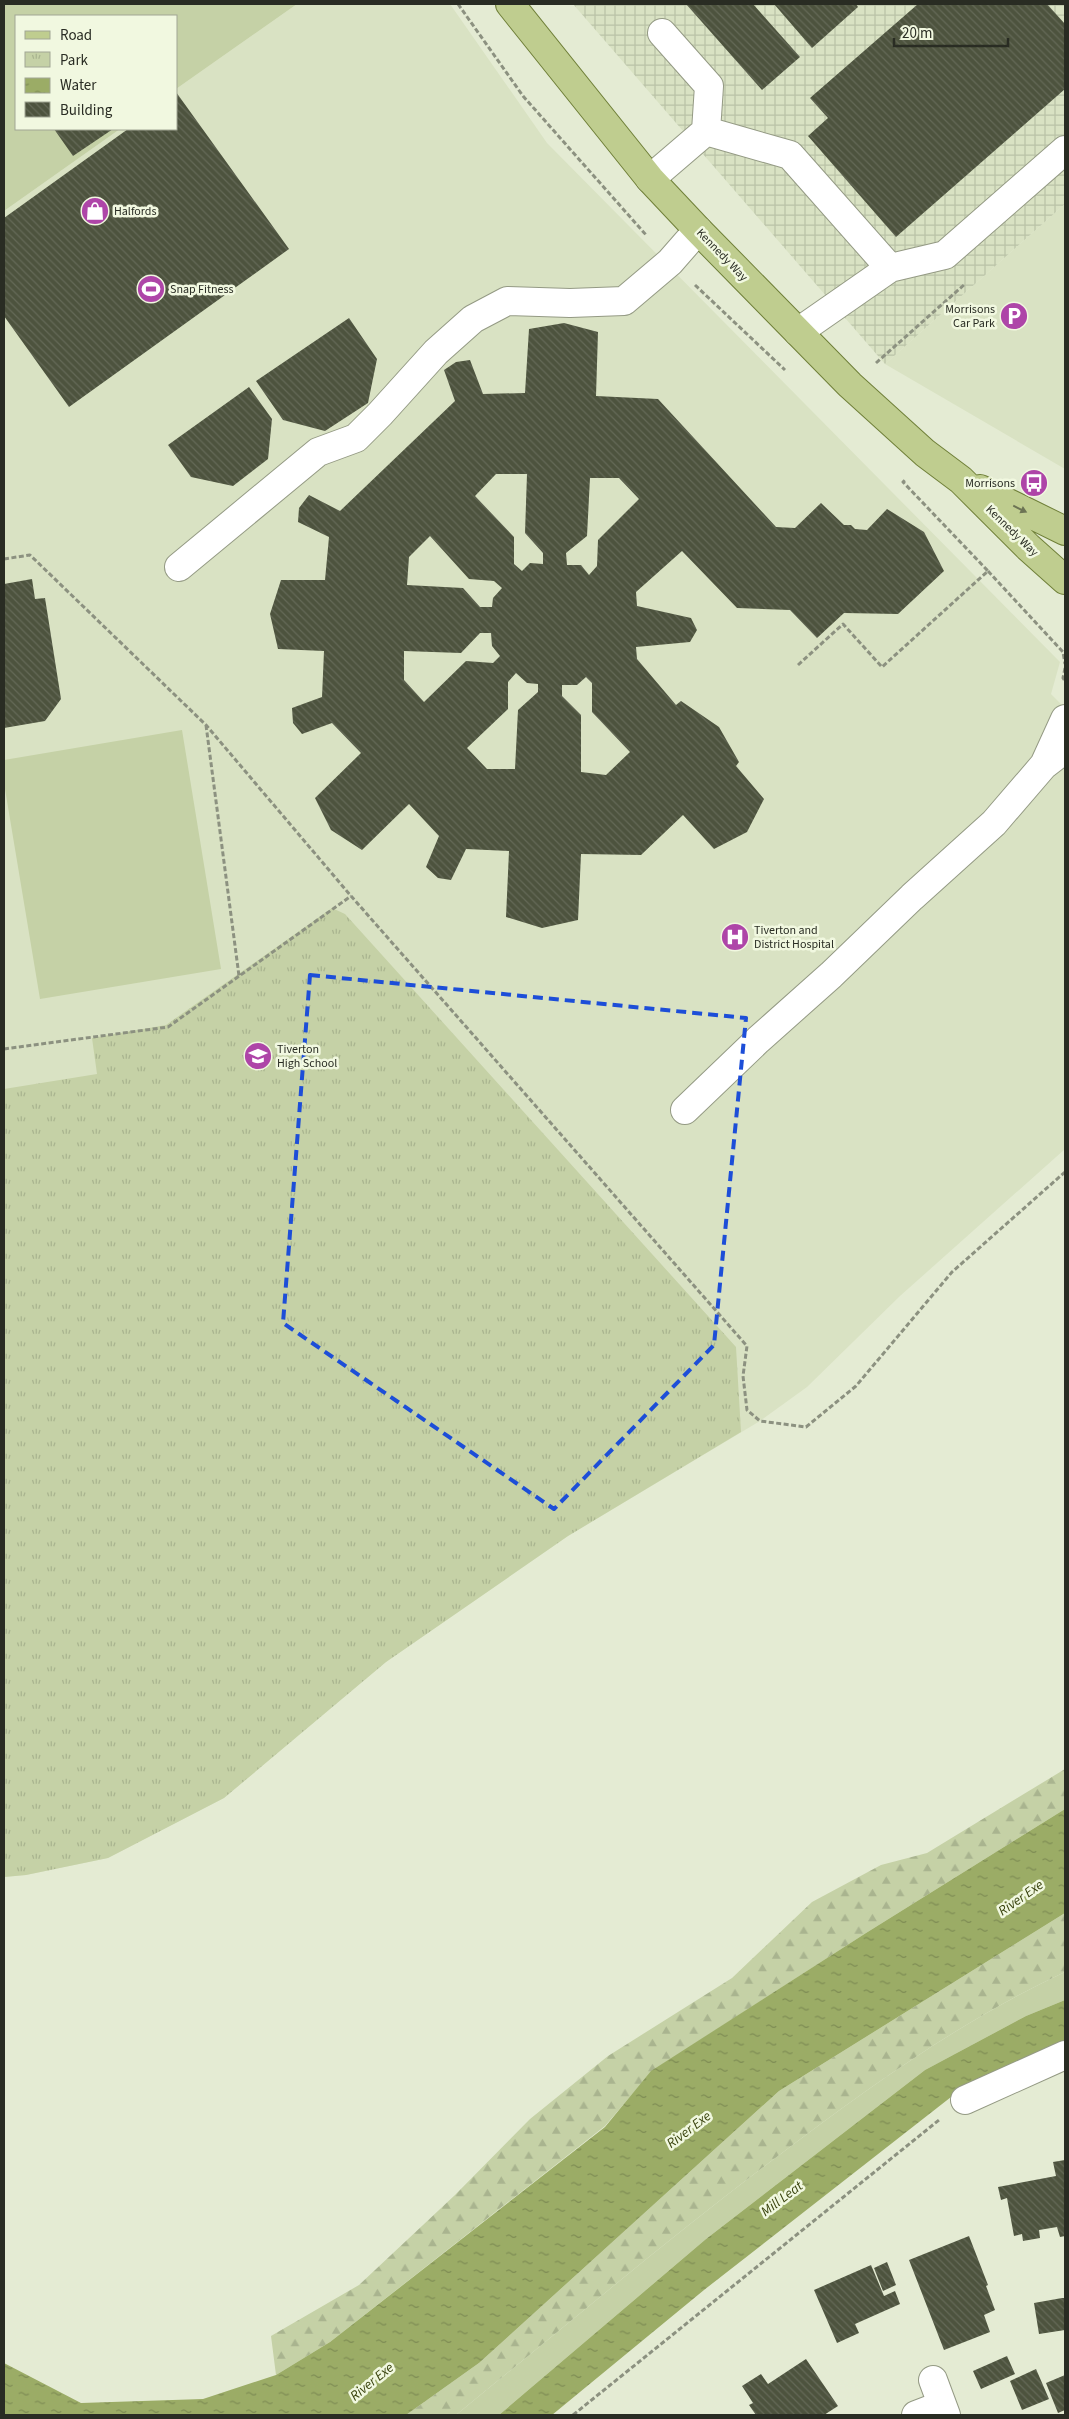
<svg xmlns="http://www.w3.org/2000/svg" width="1069" height="2419" font-family="'Source Sans 3',sans-serif">
<style>
.built{fill:#d9e2c3}
.industrial{fill:url(#industrial-grid)}
.grass{fill:#c5d1a6}
.forest{fill:url(#forest-firs)}
.park{fill:url(#park-tufts)}
.water{fill:url(#water-ripples)}
.building{fill:url(#building-back-hatch);fill-rule:evenodd}
.lines{fill:none;stroke-linecap:round;stroke-linejoin:round}
.minor-casing{stroke:#949a84;stroke-width:30}
.major-casing{stroke:#6f7f38;stroke-width:30}
.path{stroke:#8c9180;stroke-width:3;stroke-dasharray:5 2.5;stroke-linecap:butt}
.minor{stroke:#fff;stroke-width:28}
.major{stroke:#bfcd8f;stroke-width:28}
.oneway{fill:#6c7454}
.marked{fill:none;stroke:#1d4ed8;stroke-width:4;stroke-dasharray:10 6;stroke-linejoin:round}
.labels{text-anchor:middle;dominant-baseline:central;stroke-width:5;stroke-linejoin:round;paint-order:stroke}
.poi-label{font-size:12px;fill:#292c23;stroke:#f1f8e0;text-anchor:start}
.street-label{font-size:12px;fill:#292c23;stroke:#f1f8e0}
.water-label{font-size:14px;font-style:italic;fill:#39430d;stroke:#f1f8e0}
</style>
<defs>
<pattern id="industrial-grid" width="8" height="8" patternUnits="userSpaceOnUse" patternTransform="scale(1.25)"><rect width="8" height="8" fill="#d9e2c3"/><path d="M0 4h8M4 0v8" fill="none" stroke="#bac2a7"/></pattern>
<pattern id="forest-firs" width="22" height="20" patternUnits="userSpaceOnUse" patternTransform="scale(1.25)"><rect width="22" height="20" fill="#c5d1a6"/><path d="M5 1l3.5 6h-7zM16 11l3.5 6h-7z" fill="#a9b48f"/></pattern>
<pattern id="park-tufts" width="24" height="20" patternUnits="userSpaceOnUse" patternTransform="scale(1.25)"><rect width="24" height="20" fill="#c5d1a6"/><path d="M3 7l-1-3M5 7V3M7 7l1-3M15 17l-1-3M17 17v-4M19 17l1-3" fill="none" stroke="#a9b48f"/></pattern>
<pattern id="water-ripples" width="26" height="14" patternUnits="userSpaceOnUse" patternTransform="scale(1.25)"><rect width="26" height="14" fill="#9bac66"/><path d="M2 4q2-2 4 0t4 0M15 11q2-2 4 0t4 0" fill="none" stroke="#7e8c54"/></pattern>
<pattern id="building-back-hatch" width="6" height="6" patternUnits="userSpaceOnUse" patternTransform="scale(1.25)"><rect width="6" height="6" fill="#4d533e"/><path d="M-1 5l2 2M0 0l6 6M5-1l2 2" fill="none" stroke="#646957"/></pattern>
</defs>
<rect width="100%" height="100%" fill="#e4ebd3"/>
<path class="built" d="M297,4H450L547,143L1060,662L1051,694L1065,708V1149L900,1296L807,1387L760,1421L568,1536L386,1662L224,1798L108,1858L26,1875L4,1877V211L120,129H176V89Z
M1065,204V469L885,364Z"/>
<path class="industrial" d="M573,4H1065V204L885,364Z"/>
<path class="grass" d="M4,4H297L176,89V16H16V129H120L4,211Z
M182,730L221,969L40,999L4,783V760Z
M1065,1972V2000L1026,2016L925,2070L706,2239L499,2415H456C563,2328 668,2239 778,2156C869,2087 962,2020 1065,1972Z"/>
<path class="forest" d="M1065,1769V1809L866,1933L652,2071L605,2126L330,2342L276,2375L271,2336L359,2285L455,2195L530,2119L608,2056L732,1978L812,1902L881,1865L927,1853Z
M1065,1913V1972C962,2020 869,2087 778,2156C668,2239 563,2328 456,2415H406L479,2363L779,2091Z"/>
<path class="park" d="M332,908L345,914L736,1347L741,1432L568,1536L386,1662L224,1798L108,1858L26,1875L4,1877V1089L97,1074L92,1038L166,1025Z"/>
<path class="water" d="M1065,1809V1913L779,2091L479,2363L406,2415H4V2363L81,2403L203,2399L276,2375L330,2342L605,2127L651,2071L866,1933Z
M1065,2000V2040L960,2090L704,2290L552,2415H499L706,2239L925,2070L1026,2016Z"/>
<path class="building" d="M686,4H753L800,57L762,90Z
M774,4H856L858,7L812,48Z
M918,4H1047L1065,24V89L896,237L808,136L828,118L810,98Z
M176,92L289,249L69,407L4,316V218L128,129H176Z
M54,129H113L73,156Z
M349,318L377,359L368,403L325,431L283,420L256,381Z
M564,323L598,332L596,396L658,399L776,527L795,528L821,503L844,525H851L855,529L867,530L887,509L924,532L944,571L898,614L844,613L817,638L790,610L737,608L682,551L636,592L637,606L691,618L697,630L690,642L636,647L637,659L676,705L681,701L719,727L739,762L736,766L764,799L747,832L714,849L683,815L641,855L581,854L578,920L542,928L506,917L509,851L466,849L451,880L438,878L426,867L439,836L409,804L362,850L331,830L315,798L361,753L332,723L302,734L293,723L292,708L322,697L324,651L278,649L270,614L281,580H325L329,537L298,522L299,508L309,495L340,511L455,401L444,370L456,362L470,360L483,394L525,393L529,329ZM496,474H527L525,533L543,553V564L530,563L522,571L514,564V537L475,496ZM590,478H619L639,499L598,540L597,566L589,575L581,565H567L566,553L587,536ZM430,536L469,579L494,581L502,588L493,598L492,607H480L463,588L407,585L409,557ZM480,633H491L492,646L500,656L493,663L466,661L424,702L404,680V651L461,653ZM516,673L527,683L538,684V692L518,710L515,769H487L467,748L508,709V682ZM586,677L592,683V712L630,752L606,775L581,772V715L562,696V685H577Z
M249,387L272,419L268,459L233,486L191,477L168,445Z
M32,579L35,599L45,598L61,699L45,721L4,728V584Z
M1065,2160V2236L1060,2237L1057,2227L1039,2230L1040,2238L1023,2241L1022,2234L1014,2236L1007,2198L1001,2200L998,2187L1056,2176L1053,2162Z
M969,2236L988,2285L986,2286L995,2310L984,2315L990,2332L944,2350L909,2260Z
M887,2262L896,2285L883,2291L874,2268Z
M871,2265L884,2296L895,2291L900,2304L855,2324L859,2333L837,2343L814,2290Z
M1062,2298H1065V2330L1039,2334L1034,2303Z
M1007,2356L1015,2374L981,2389L973,2371Z
M806,2359L838,2406L824,2415H756L749,2405L753,2403L742,2386L761,2374L768,2384Z
M1036,2369L1049,2399L1022,2410L1010,2381Z
M1065,2375V2410L1058,2413L1046,2383Z"/>
<g class="lines">
<defs>
<path id="minor" d="M662,33L709,86L706,131
M650,179L706,131L790,155L890,268
M798,332L890,268L945,255L1065,150
M179,567L318,452L356,438L380,414L436,352L473,319L507,301L570,303L624,301L670,262L698,230
M1044,765L1065,719
M685,1110L758,1040L831,975L912,897L994,823L1043,766L1065,749
M965,2100L1065,2055
M933,2380L946,2415
M916,2415L942,2405"/>
<path id="major" d="M510,4L650,179L698,230L850,385L925,453L961,480L1028,547L1065,580
M980,489L1065,531"/>
</defs>
<use href="#minor" class="minor-casing"/>
<use href="#major" class="major-casing"/>
<path class="path" d="M458,4L523,96L647,236
M695,285L785,370
M876,363L965,284
M4,559L30,555L206,725L351,896L747,1346L743,1376L747,1410L760,1421L806,1427L856,1386L952,1272L1065,1172
M988,571L1063,652L1065,664
M798,665L843,624L882,667L988,571L903,482L905,480
M1065,668L1063,678L1065,681
M206,725L239,976
M4,1049L168,1027L351,896
M573,2415L939,2120"/>
<use href="#minor" class="minor"/>
<use href="#major" class="major"/>
</g>
<defs><path id="oneway-solid" d="M-6-.8H1V-3.2L6.5 0L1 3.2V.8H-6Z" transform="scale(1.25)"/></defs>
<use class="oneway" href="#oneway-solid" transform="translate(1020 509) rotate(26)"/>
<path class="marked" d="M310,975L746,1018L714,1345L554,1509L283,1323Z"/>
<defs>
<symbol id="shop-disc" viewBox="-11 -11 22 22"><circle r="9.5" fill="#ae45a8" stroke="#f1f8e0"/><path d="M-5-2.5h2.3a2.7 3.5 0 0 1 5.4 0H5L5.5 6h-11ZM-1.5-2.5h3a1.5 2.3 0 0 0-3 0Z" fill="#fff"/></symbol>
<symbol id="stadium-disc" viewBox="-11 -11 22 22"><circle r="9.5" fill="#ae45a8" stroke="#f1f8e0"/><path d="M0-5a6.5 5 0 1 0 0 10a6.5 5 0 1 0 0-10ZM-3.5-1.8h7v3.6h-7Z" fill="#fff"/></symbol>
<symbol id="parking-disc" viewBox="-11 -11 22 22"><circle r="9.5" fill="#ae45a8" stroke="#f1f8e0"/><path d="M-3.5-5.5H1a3.5 3.5 0 0 1 0 7H-1V5.5H-3.5ZM-1-3.4V-.6H.8a1.4 1.4 0 0 0 0-2.8Z" fill="#fff"/></symbol>
<symbol id="bus-disc" viewBox="-11 -11 22 22"><circle r="9.5" fill="#ae45a8" stroke="#f1f8e0"/><path d="M-5-6H5V4H4V6H2V4H-2V6H-4V4H-5ZM-3.5-4V0h7V-4ZM-3.5 1.2v1.5H-2V1.2ZM2 1.2v1.5H3.5V1.2Z" fill="#fff"/></symbol>
<symbol id="hospital-disc" viewBox="-11 -11 22 22"><circle r="9.5" fill="#ae45a8" stroke="#f1f8e0"/><path d="M-5-5h3v3.5h4V-5h3V5h-3V1.5h-4V5h-3Z" fill="#fff"/></symbol>
<symbol id="school-disc" viewBox="-11 -11 22 22"><circle r="9.5" fill="#ae45a8" stroke="#f1f8e0"/><path d="M0-5L7-2L0 1L-7-2ZM-4 1L0 2.5L4 1V4Q0 6-4 4Z" fill="#fff"/></symbol>
</defs>
<g fill-rule="evenodd">
<use href="#shop-disc" x="79" y="195" width="32" height="32"/>
<use href="#stadium-disc" x="135" y="273" width="32" height="32"/>
<use href="#parking-disc" x="998" y="300" width="32" height="32"/>
<use href="#bus-disc" x="1018" y="467" width="32" height="32"/>
<use href="#hospital-disc" x="719" y="921" width="32" height="32"/>
<use href="#school-disc" x="242" y="1040" width="32" height="32"/>
</g>
<g class="labels">
<g class="poi-label">
<text x="114" y="211">Halfords</text>
<text x="170" y="289">Snap Fitness</text>
<text x="995" y="309" text-anchor="end">Morrisons<tspan x="995" dy="14">Car Park</tspan></text>
<text x="1015" y="483" text-anchor="end">Morrisons</text>
<text x="754" y="930">Tiverton and<tspan x="754" dy="14">District Hospital</tspan></text>
<text x="277" y="1049">Tiverton<tspan x="277" dy="14">High School</tspan></text>
</g>
<g class="street-label">
<text transform="translate(722 255) rotate(46)">Kennedy Way</text>
<text transform="translate(1012 531) rotate(44)">Kennedy Way</text>
</g>
<g class="water-label">
<text transform="translate(1021 1898) rotate(-35)">River Exe</text>
<text transform="translate(689 2130) rotate(-37)">River Exe</text>
<text transform="translate(782 2199) rotate(-37)">Mill Leat</text>
<text transform="translate(372 2382) rotate(-39)">River Exe</text>
</g>
</g>
<rect width="1069" height="2419" fill="none" stroke="#292c23" stroke-width="10"/>
<rect x="15" y="15" width="162" height="115" fill="#f1f8e0" stroke="#a1a694"/>
<rect x="25" y="31" width="25" height="8" fill="#bfcd8f" stroke="#a1a694"/>
<text x="60" y="40" font-size="15" fill="#292c23">Road</text>
<rect x="25" y="52" width="25" height="15" fill="url(#park-tufts)" stroke="#a1a694"/>
<text x="60" y="65" font-size="15" fill="#292c23">Park</text>
<rect x="25" y="78" width="25" height="15" fill="url(#water-ripples)" stroke="#a1a694"/>
<text x="60" y="90" font-size="15" fill="#292c23">Water</text>
<rect x="25" y="102" width="25" height="15" fill="url(#building-back-hatch)" stroke="#a1a694"/>
<text x="60" y="115" font-size="15" fill="#292c23">Building</text>
<path d="M894 38v8h114v-8" fill="none" stroke="#292c23" stroke-width="2.5"/>
<text x="902" y="38" font-size="15" fill="#292c23" stroke="#f1f8e0" stroke-width="4" paint-order="stroke">20 m</text>
</svg>
